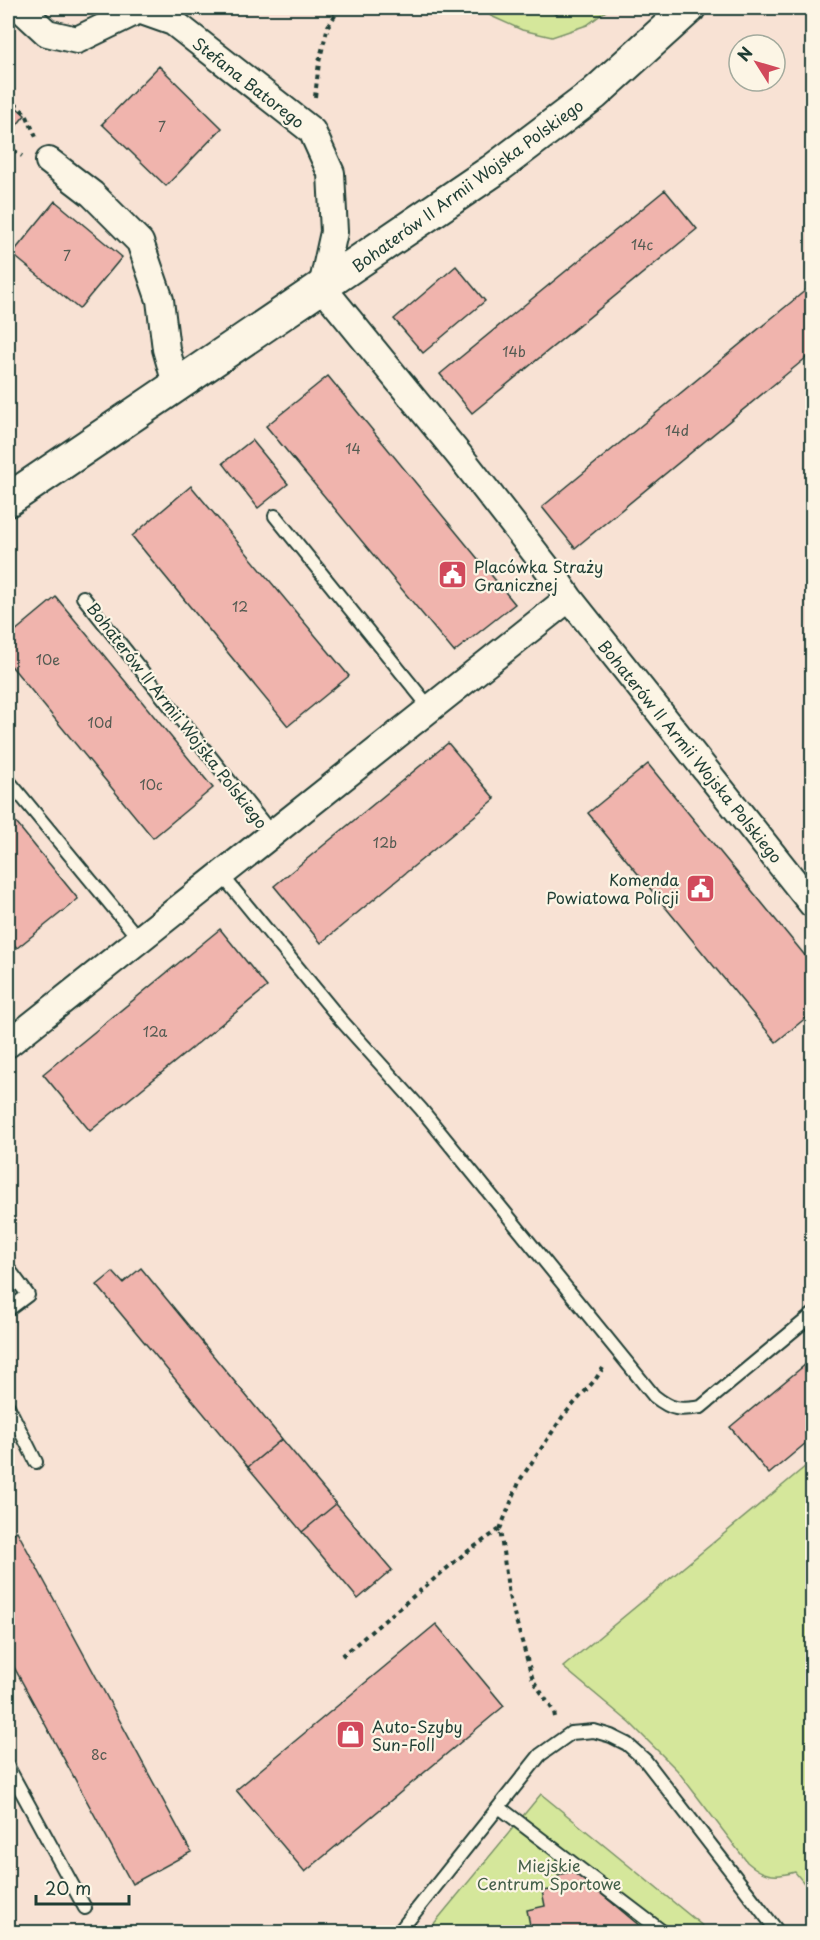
<svg xmlns="http://www.w3.org/2000/svg" width="820" height="1940" font-family="'Playpen Sans',sans-serif">
<style>
.green{fill:#d5e79b;stroke:#7a9268;stroke-width:1.5}
.building{fill:#f0b4ad;stroke:#1f3d34;stroke-width:1.5}
.lines{fill:none;stroke-linecap:round;stroke-linejoin:round}
.service-casing{stroke:#1f3d34;stroke-width:16}
.minor-casing{stroke:#1f3d34;stroke-width:30}
.tertiary-casing{stroke:#1f3d34;stroke-width:36}
.path{stroke:#1f3d34;stroke-width:4;stroke-dasharray:4.5 4.5;stroke-linecap:butt}
.service{stroke:#fcf5e5;stroke-width:12}
.minor{stroke:#fcf5e5;stroke-width:26}
.tertiary{stroke:#fcf5e5;stroke-width:32}
.labels{text-anchor:middle;dominant-baseline:central;stroke-width:4.5;stroke-linejoin:round;paint-order:stroke}
.number-label{font-size:14px;fill:#535b52}
.street-label{font-size:16px;fill:#1f3d34;stroke:#fcf5e5}
.poi-label{font-size:16px;fill:#1f3d34;stroke:#fcf5e5;text-anchor:start}
.park-label{font-size:16px;fill:#435f49;stroke:#fcf5e5}
</style>
<rect width="100%" height="100%" fill="#f8e2d4"/>
<filter id="ink" filterUnits="userSpaceOnUse"><feTurbulence type="fractalNoise" baseFrequency=".0167" numOctaves="2"/><feDisplacementMap in="SourceGraphic" scale="12" xChannelSelector="R" yChannelSelector="G"/><feConvolveMatrix kernelMatrix="1 2 1 2 8 2 1 2 1" color-interpolation-filters="sRGB"/></filter>
<g filter="url(#ink)">
<path class="green" d="M482,8H610L587,25L552,37L522,30L491,16Z
M812,1461V1893L795,1872C774,1878 763,1876 747,1862L677,1770L630,1723L563,1667Z
M541,1794L710,1932H427Z"/>
<path class="building" d="M159,66L222,128L166,186L102,124Z
M8,100L25,115L8,136Z
M665,190L697,229L472,413L440,374Z
M55,201L122,257L79,309L12,254Z
M456,266L485,301L423,353L394,319Z
M812,285V353L575,548L542,507Z
M328,376L515,604L454,652L266,426Z
M252,440L288,484L258,508L223,463Z
M191,486L349,676L288,726L132,536Z
M56,597L213,788L153,838L8,662V637Z
M448,743L495,799L321,943L274,886Z
M648,764L812,964V1013L776,1042L588,813Z
M8,813L78,899L17,948L8,937Z
M220,929L267,987L90,1131L43,1074Z
M141,1268L282,1439L248,1467L97,1285L113,1272L123,1283Z
M812,1359V1438L769,1474L730,1427Z
M282,1439L336,1504L302,1532L248,1467Z
M336,1504L392,1570L358,1599L302,1532Z
M17,1531L191,1852L132,1884L8,1656V1536Z
M436,1624L504,1706L305,1872L236,1790Z
M574,1871L647,1932H512L511,1927L530,1925L527,1910L545,1906L542,1891L561,1889L558,1875Z"/>
<g class="lines">
<defs>
<path id="service" d="M275,516L430,708
M83,597L272,834
M8,780L139,939
M221,874L340,1019L421,1109L654,1396C673,1411 679,1410 701,1407L812,1315
M8,1268L28,1295L8,1310
M8,1406L36,1462
M8,1767L85,1908
M499,1807L663,1932
M399,1932L540,1755L571,1733L594,1731L611,1736L627,1744L645,1760L778,1932"/>
<path id="minor" d="M20,8L47,33L77,40L139,10L173,22L312,131L331,173L334,232L322,287L459,455L558,582L569,598L812,904
M49,161L92,194L140,242L160,300L166,349L176,384
M8,1044L569,598"/>
<path id="tertiary" d="M8,500L492,171L594,94L689,8"/>
</defs>
<use href="#service" class="service-casing"/>
<use href="#minor" class="minor-casing"/>
<use href="#tertiary" class="tertiary-casing"/>
<path class="path" d="M545,8L556,13L574,8
M8,97L26,114L36,137
M315,97L319,62L328,26L340,8
M8,159L15,151L22,156
M342,1656L464,1554L500,1529
M555,1717L554,1712L533,1680L509,1596L500,1529L520,1480L563,1416L595,1380L603,1368"/>
<use href="#service" class="service"/>
<use href="#minor" class="minor"/>
<use href="#tertiary" class="tertiary"/>
</g>
</g>
<defs>
<symbol id="civic-square" viewBox="-11 -11 22 22"><rect x="-9" y="-9" width="18" height="18" rx="4" fill="#d1495b" stroke="#fcf5e5"/><path d="M-.6-6.5H3V-4.5H.6V-3L4-1V1h2V6H-6V1h2V-1L-.6-3ZM-1.2 2.5V6h2.4V2.5Z" fill="#fff"/></symbol>
<symbol id="shop-square" viewBox="-11 -11 22 22"><rect x="-9" y="-9" width="18" height="18" rx="4" fill="#d1495b" stroke="#fcf5e5"/><path d="M-5-2.5h2.3a2.7 3.5 0 0 1 5.4 0H5L5.5 6h-11ZM-1.5-2.5h3a1.5 2.3 0 0 0-3 0Z" fill="#fff"/></symbol>
</defs>
<g fill-rule="evenodd">
<use href="#civic-square" x="436" y="558" width="33" height="33"/>
<use href="#civic-square" x="684" y="872" width="33" height="33"/>
<use href="#shop-square" x="334" y="1718" width="33" height="33"/>
</g>
<g class="labels">
<g class="number-label">
<text x="162" y="126">7</text>
<text x="642" y="244">14c</text>
<text x="67" y="255">7</text>
<text x="514" y="351">14b</text>
<text x="677" y="430">14d</text>
<text x="353" y="448">14</text>
<text x="240" y="606">12</text>
<text x="48" y="659">10e</text>
<text x="100" y="722">10d</text>
<text x="151" y="784">10c</text>
<text x="385" y="842">12b</text>
<text x="155" y="1031">12a</text>
<text x="99" y="1754">8c</text>
</g>
<g class="street-label">
<text transform="translate(249 82) rotate(38)">Stefana Batorego</text>
<text transform="translate(467 185) rotate(-36)">Bohaterów II Armii Wojska Polskiego</text>
<text transform="translate(178 715) rotate(52)">Bohaterów II Armii Wojska Polskiego</text>
<text transform="translate(691 751) rotate(51)">Bohaterów II Armii Wojska Polskiego</text>
</g>
<g class="poi-label">
<text x="474" y="566">Placówka Straży<tspan x="474" dy="18">Granicznej</tspan></text>
<text x="679" y="879" text-anchor="end">Komenda<tspan x="679" dy="18">Powiatowa Policji</tspan></text>
<text x="372" y="1726">Auto-Szyby<tspan x="372" dy="18">Sun-Foll</tspan></text>
</g>
<g class="park-label">
<text x="549" y="1865">Miejskie<tspan x="549" dy="18">Centrum Sportowe</tspan></text>
</g>
</g>
<rect width="820" height="1940" fill="none" stroke="#fcf5e5" stroke-width="30"/>
<rect x="15" y="15" width="790" height="1910" fill="none" stroke="#1f3d34" stroke-width="2" filter="url(#ink)"/>
<g transform="translate(757 63) rotate(307)"><circle r="28" fill="#fcf5e5" stroke="#a4ab9e" stroke-width="1.5"/>
<path d="M0-4.5L10 22L0 15L-10 22Z" fill="#d1495b"/>
<text y="-9" font-size="16" font-weight="bold" text-anchor="middle" fill="#1f3d34">N</text>
</g>
<path d="M36 1895v9h93v-9" fill="none" stroke="#1f3d34" stroke-width="3"/>
<text x="45" y="1895" font-size="18" fill="#1f3d34" stroke="#fcf5e5" stroke-width="4.5" paint-order="stroke">20 m</text>
</svg>
